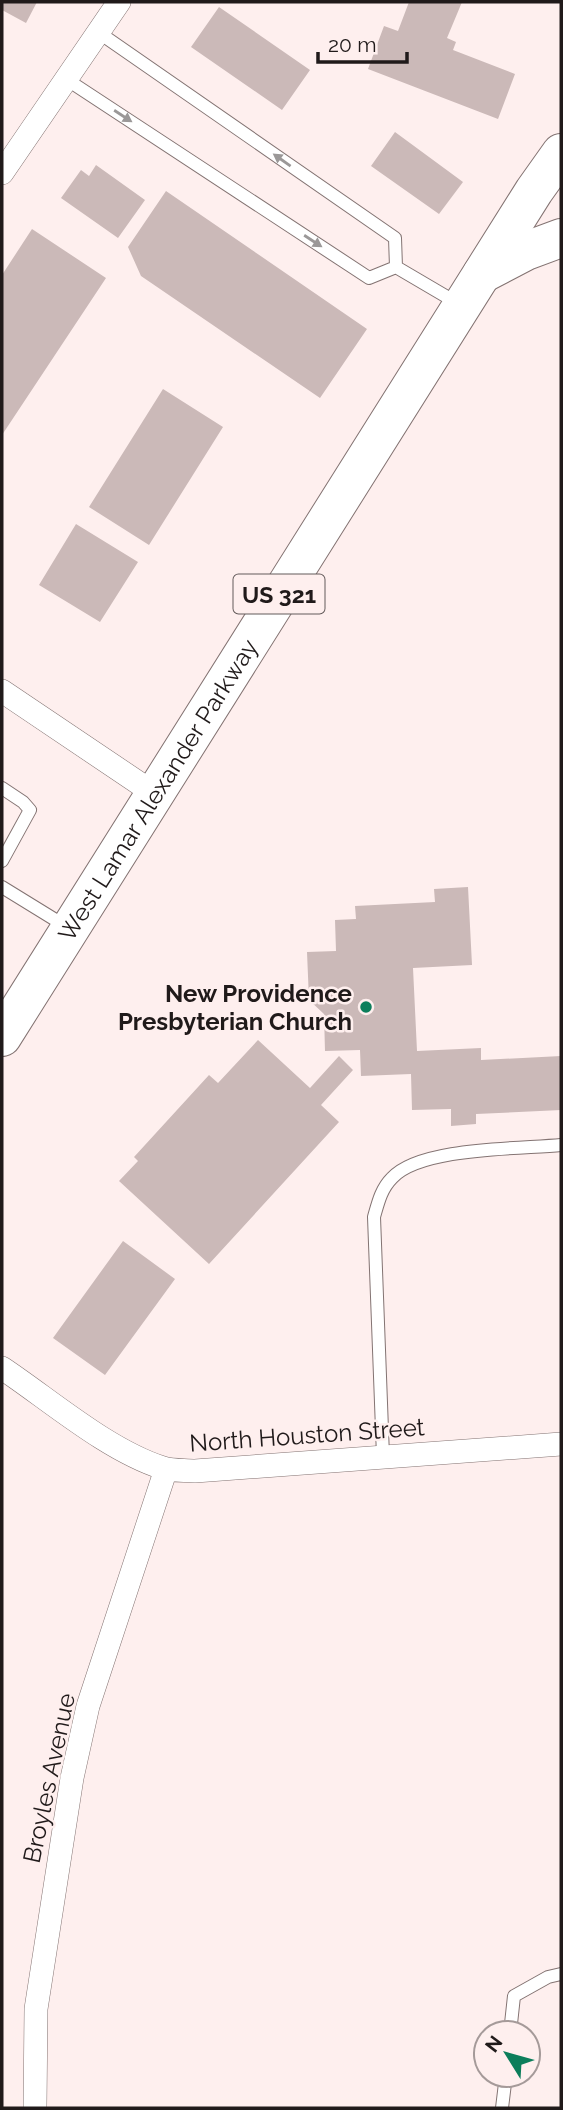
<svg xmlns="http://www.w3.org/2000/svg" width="563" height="2110" font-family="Raleway,sans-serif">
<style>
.building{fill:#cbb9b8}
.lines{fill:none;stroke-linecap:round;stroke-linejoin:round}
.service-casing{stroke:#837372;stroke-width:14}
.minor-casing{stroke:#837372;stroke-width:24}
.trunk-casing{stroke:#837372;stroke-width:40}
.service{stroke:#fff;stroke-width:12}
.minor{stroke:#fff;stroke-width:23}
.trunk{stroke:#fff;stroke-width:38}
.oneway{fill:#9b9898}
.poi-dot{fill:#0c7e5b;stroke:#feefee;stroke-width:2.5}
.labels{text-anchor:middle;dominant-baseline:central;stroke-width:5;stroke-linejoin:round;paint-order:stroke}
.shield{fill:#feefee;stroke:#635a5a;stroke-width:2}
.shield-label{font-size:23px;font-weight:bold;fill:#201a1a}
.street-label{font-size:24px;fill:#201a1a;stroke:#feefee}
.poi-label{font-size:24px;font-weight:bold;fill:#201a1a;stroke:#feefee;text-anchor:end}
</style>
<rect width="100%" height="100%" fill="#feefee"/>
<path class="building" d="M2,2H37L26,23L2,10Z
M409,2H462L447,38L456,42L453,50L515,74L498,119L368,69L384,26L398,31Z
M219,7L310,70L282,110L191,47Z
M395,132L463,182L439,214L371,166Z
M96,165L145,200L118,238L61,198L81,170L89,176Z
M166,191L367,329L320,398L141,276L128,247Z
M32,229L106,278L2,435V275Z
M163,389L223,427L149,545L89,507Z
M76,524L138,562L100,622L39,585Z
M468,887L472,965L413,968L417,1051L481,1048V1060L561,1056V1110L476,1114V1124L451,1126V1109L412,1110L411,1074L361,1076L360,1050L325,1051L324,1014L309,1000L307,952L336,951L335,920L356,919L355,906L435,902L434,889Z
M258,1040L310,1088L339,1056L353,1070L321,1105L339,1122L209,1264L119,1181L138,1161L134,1157L209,1075L218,1083Z
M123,1241L175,1279L105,1375L53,1338Z"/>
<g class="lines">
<defs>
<path id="service" d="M98,32L395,238L396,267
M66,79L369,278L396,267
M396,267L459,304
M2,788L23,802L30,810L2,861
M2,887L67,927
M383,1456L374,1217C378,1203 381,1189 392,1178C420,1147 519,1149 561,1145
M510,2033L514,1996L548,1977L561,1974
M502,2108L506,2075"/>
<path id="minor" d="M2,173L119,2
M2,691L155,794
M2,1368C50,1400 107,1450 163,1468C172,1471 184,1470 195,1471L561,1444
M35,2108L36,2009L72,1778L88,1706L166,1469"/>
<g id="trunk">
<path d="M482,274L526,251L561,238"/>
<path id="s1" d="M2,1037L534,191L561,153"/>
</g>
</defs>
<use href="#service" class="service-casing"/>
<use href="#minor" class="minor-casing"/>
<use href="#trunk" class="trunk-casing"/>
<use href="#service" class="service"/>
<use href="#minor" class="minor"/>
<use href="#trunk" class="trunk"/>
</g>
<defs><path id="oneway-solid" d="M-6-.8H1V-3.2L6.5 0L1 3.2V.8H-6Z" transform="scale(1.75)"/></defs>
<g class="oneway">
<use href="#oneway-solid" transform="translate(123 116) rotate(33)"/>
<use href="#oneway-solid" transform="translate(282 160) rotate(-145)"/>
<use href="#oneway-solid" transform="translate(313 241) rotate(33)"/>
</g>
<circle class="poi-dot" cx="366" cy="1007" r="7"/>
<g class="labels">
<rect class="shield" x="233.5" y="574.5" width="91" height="39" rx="5"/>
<g class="shield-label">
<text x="279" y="594">US 321</text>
</g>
<g class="street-label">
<text stroke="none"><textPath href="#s1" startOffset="292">West Lamar Alexander Parkway</textPath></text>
<text transform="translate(307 1435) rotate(-4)">North Houston Street</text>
<text transform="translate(49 1778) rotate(-78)">Broyles Avenue</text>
</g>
<g class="poi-label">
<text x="352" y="993">New Providence<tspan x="352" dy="28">Presbyterian Church</tspan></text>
</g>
</g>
<rect width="563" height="2110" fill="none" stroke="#201a1a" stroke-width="7"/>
<g transform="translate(507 2054) rotate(307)"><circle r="33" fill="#feefee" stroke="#a59a99" stroke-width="2"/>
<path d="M0-5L12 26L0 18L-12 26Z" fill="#0c7e5b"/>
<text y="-10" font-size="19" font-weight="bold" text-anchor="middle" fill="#201a1a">N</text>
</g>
<path d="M318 52v10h89v-10" fill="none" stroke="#201a1a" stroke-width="3.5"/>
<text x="328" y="52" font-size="21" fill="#201a1a" stroke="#feefee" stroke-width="5" paint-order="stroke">20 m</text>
</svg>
